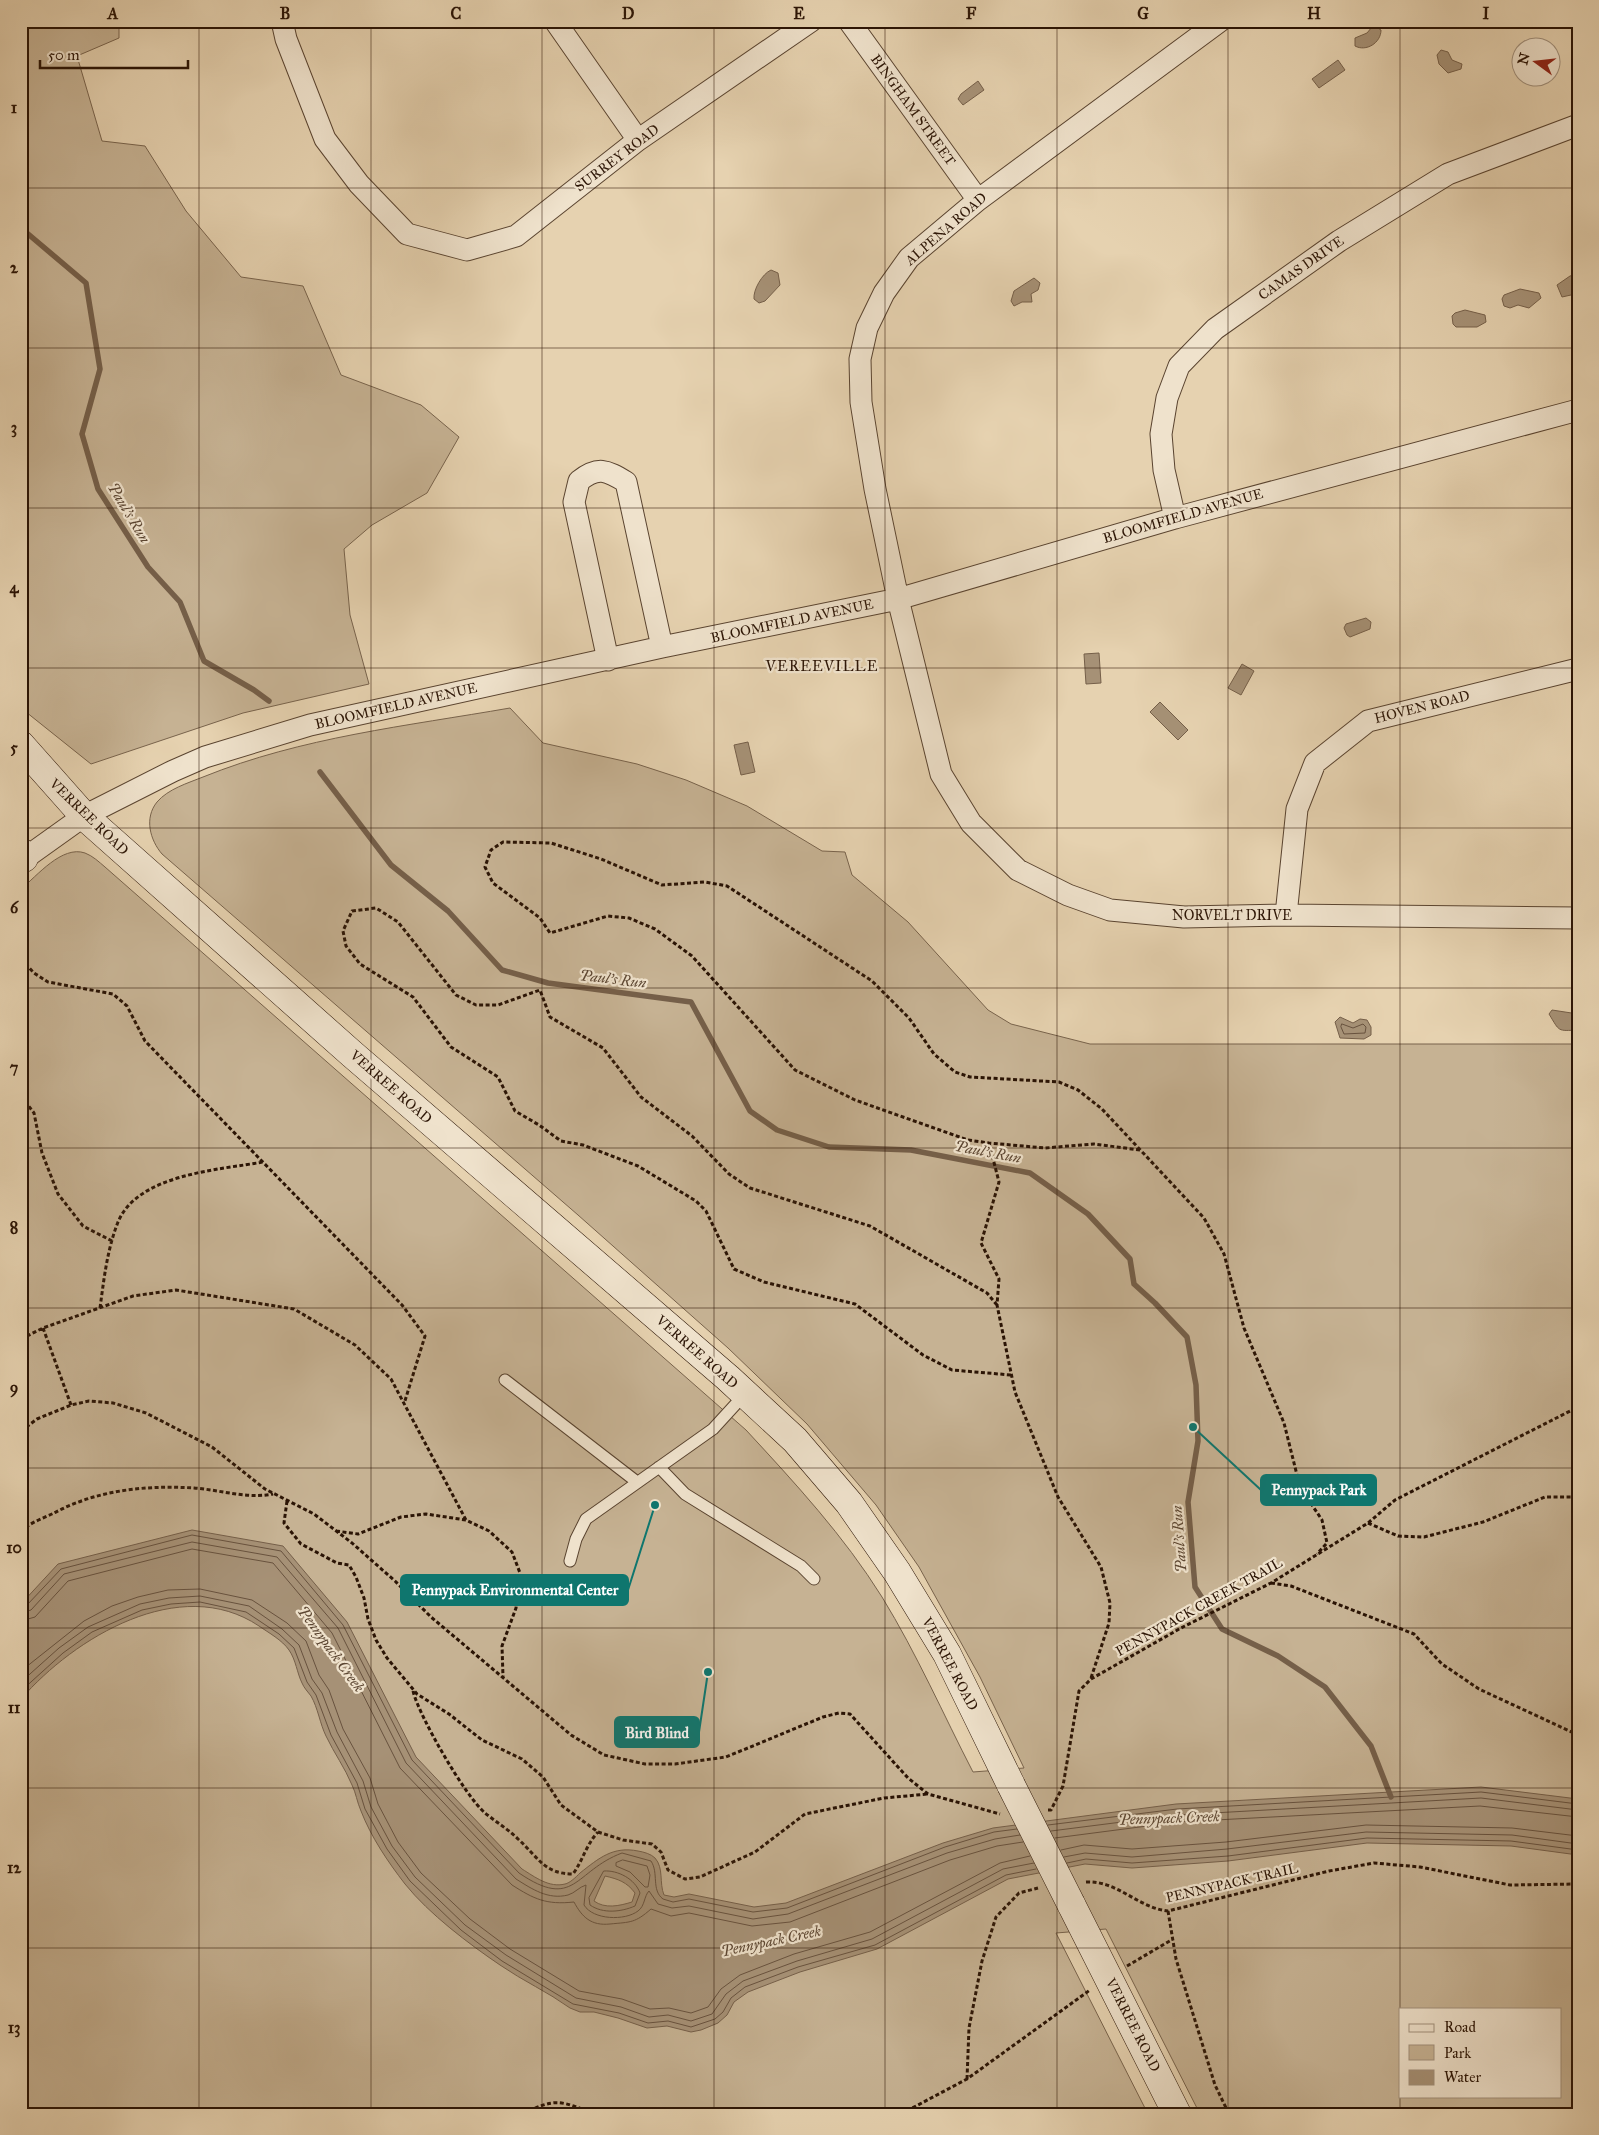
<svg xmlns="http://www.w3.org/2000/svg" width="1599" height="2135" font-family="'IM FELL Great Primer',serif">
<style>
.green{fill:#c6b293;stroke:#78634c;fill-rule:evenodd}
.water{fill:#a69176;stroke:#755f49;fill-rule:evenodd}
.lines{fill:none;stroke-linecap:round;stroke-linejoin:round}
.shore{stroke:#68523e;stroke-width:1}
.stream{stroke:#755f49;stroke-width:5.5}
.lane-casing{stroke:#5a4430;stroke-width:13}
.street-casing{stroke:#5a4430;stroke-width:23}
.secondary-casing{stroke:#2b1405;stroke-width:29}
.path{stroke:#2b1405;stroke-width:3;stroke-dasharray:4 2.5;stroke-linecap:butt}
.lane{stroke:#efe2cc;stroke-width:11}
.street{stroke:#efe2cc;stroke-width:21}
.secondary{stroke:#efe2cc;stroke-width:28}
.secondary-bridge-casing{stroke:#2b1405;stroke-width:29;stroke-linecap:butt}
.secondary-bridge{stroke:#efe2cc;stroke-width:28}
.grid{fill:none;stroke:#2b1405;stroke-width:1;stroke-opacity:0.55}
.labels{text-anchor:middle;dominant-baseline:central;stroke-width:4.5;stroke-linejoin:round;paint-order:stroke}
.street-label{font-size:14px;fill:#2b1405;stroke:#efe2cc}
.water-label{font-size:15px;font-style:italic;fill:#5c4632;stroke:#efe2cc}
.neighbourhood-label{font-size:15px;letter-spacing:1px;fill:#2b1405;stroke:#efe2cc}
.leader{fill:none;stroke:#0f766e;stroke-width:2}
.callout-dot{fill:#0f766e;stroke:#efe2cc;stroke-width:2}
.callout{fill:#0f766e;stroke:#0f766e;stroke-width:2}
.callout-label{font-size:15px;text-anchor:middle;font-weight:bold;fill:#fff}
.neatline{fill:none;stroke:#2b1405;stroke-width:2}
.grid-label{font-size:16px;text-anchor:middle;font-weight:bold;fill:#2b1405}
</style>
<rect width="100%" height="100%" fill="#e6d2b0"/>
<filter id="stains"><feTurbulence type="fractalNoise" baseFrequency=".004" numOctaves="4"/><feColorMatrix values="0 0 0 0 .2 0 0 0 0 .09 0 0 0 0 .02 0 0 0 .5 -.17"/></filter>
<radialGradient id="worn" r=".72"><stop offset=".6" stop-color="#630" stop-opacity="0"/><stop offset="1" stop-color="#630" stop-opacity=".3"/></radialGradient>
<path class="green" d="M21,21H119V38L77,56L102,141L145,146L186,211L241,277L303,286L341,375L421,405L459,437L427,493L372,525L344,549L350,615L369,684L243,713L91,764L21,708Z
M510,708L543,743L637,764L686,780L747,806L822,851L845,852L852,875L908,922L988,1010L1011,1024L1090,1044H1578V2114H1200L1106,1929L1056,1933L1148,2114H21V889C37,876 62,845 85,853C93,856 99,862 105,867L746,1430C795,1483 844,1536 882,1597C917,1654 943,1714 973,1772L1024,1768L980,1677L919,1567L876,1505L807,1424L728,1348L578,1215L162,854C150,840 144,818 157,802C168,789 188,783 203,777C302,737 407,726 510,708ZM1400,2009H1560V2096H1400Z"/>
<path class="water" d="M1372,27H1376L1381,30C1381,43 1366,52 1355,46V38L1367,33Z
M1441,50L1448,52L1452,60L1462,64L1461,69L1448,73L1439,64L1437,55Z
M1338,60L1345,70L1319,88L1312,79Z
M978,81L984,90L963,105L958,99L961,94Z
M771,270L778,273L780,285L765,301L759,303L754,299C753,290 762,274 771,270Z
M1578,274V289L1571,295L1562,297L1557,285L1570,276Z
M1034,278L1040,283L1038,290L1031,294L1032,302H1022L1014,306L1011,301L1014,291Z
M1520,289L1539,293L1541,298L1529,308L1518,305L1510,308L1504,306L1502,299L1504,295Z
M1465,310L1485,315L1486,322L1477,327H1456L1453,324L1452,316L1455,313Z
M1366,618L1371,622L1370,629L1350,637L1347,635L1344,628L1346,624Z
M1099,653L1101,683L1086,684L1084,654Z
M1242,664L1254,671L1241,695L1228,688Z
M1160,702L1188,730L1178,740L1150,712Z
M748,742L755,772L741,775L734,745Z
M1552,1010L1578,1014V1030C1557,1031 1560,1032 1549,1014Z
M1340,1017L1353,1023L1360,1019L1367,1020L1371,1027V1035L1364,1039L1340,1038L1335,1022Z
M192,1530L283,1546L347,1622L416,1757L522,1869C535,1877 549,1888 565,1884C570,1883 576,1877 580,1873C599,1858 613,1846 638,1851C644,1852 651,1854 655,1858C664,1868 659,1883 664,1895L674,1897L689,1894L754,1907L786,1903L943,1843L993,1828L1176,1804L1481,1787L1578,1799V1855L1511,1846L1367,1843L1228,1861L1132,1868L1085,1864L1008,1879L877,1949L800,1972L748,1992L734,2002L727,2015L718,2023L701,2030L691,2032L667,2026L647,2028L618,2018L594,2012H580L570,2008C548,1992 523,1981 500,1965C469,1944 429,1914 405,1884C388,1862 371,1837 361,1811C357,1802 356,1793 352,1785C345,1768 334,1753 326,1736C320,1724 318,1708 311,1696C308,1692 304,1688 302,1683C297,1673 296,1660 289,1650C282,1640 269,1633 259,1626C180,1573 74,1638 21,1699V1604L58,1564ZM605,1876C618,1879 627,1882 635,1893L632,1902C619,1906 605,1909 594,1901Z"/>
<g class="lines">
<path class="shore" d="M1342,1024L1353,1028L1363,1024L1366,1027L1365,1033L1344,1034L1341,1027Z
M21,1607L27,1605L61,1569L192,1535L281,1551L343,1625L412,1760L519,1873C575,1911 574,1871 622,1853L651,1861C659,1873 651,1890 663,1899L673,1902L689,1899L753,1912L787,1908L945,1847L994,1832L1017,1829
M21,1613L31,1610L64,1574L192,1542L277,1557L338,1628L406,1763L516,1879C532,1889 548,1900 568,1895C575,1893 579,1887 586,1885L584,1905C593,1920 625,1921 638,1911C645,1906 644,1896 649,1891L658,1904L672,1908L689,1906L753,1919L788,1914L947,1853L995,1839L1020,1835
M21,1621L35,1617L68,1581L192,1549L273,1563L332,1633L400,1768L512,1885C534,1899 546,1905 574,1902C582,1917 591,1926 610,1924C631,1922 635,1923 651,1909L671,1916L689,1913L752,1926L790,1922L950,1860L997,1846L1023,1842
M21,1671L84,1621L112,1606L138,1597L168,1590L200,1589L252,1600L287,1623L306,1641L319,1675L329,1690L343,1729L370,1778L378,1804L398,1842L421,1873L470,1919L510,1949L579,1991L622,1999L650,2009L669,2008L691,2013L708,2007L721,1989L740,1975L794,1954L870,1932L1000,1863L1030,1856
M21,1682L59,1648L88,1627L140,1604L169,1598L200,1596L249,1606L282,1629L299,1645L312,1679L322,1693L337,1732L363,1781L371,1807L392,1846L415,1877L465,1925L506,1955L576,1998L621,2007L649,2017L668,2015L691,2021L712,2014L726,1994L743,1981L797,1961L872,1939L1003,1869L1034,1863
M21,1691L63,1653L92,1632L142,1610L171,1604L200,1602L246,1612L279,1634L294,1648L307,1682L316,1695L331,1735L357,1783L365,1809L387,1849L410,1881L461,1930L502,1961L573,2004L619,2013L648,2023L668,2021L691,2027L715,2019L723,2012L731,1998L745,1987L798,1967L875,1945L1006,1875L1036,1869
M1048,1825L1177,1809L1481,1792L1578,1804
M1051,1831L1177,1815L1481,1798L1578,1810
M1055,1838L1178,1822L1480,1806L1578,1817
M1061,1850L1084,1845L1132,1849L1226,1842L1366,1825L1512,1828L1578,1836
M1064,1857L1085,1853L1132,1857L1227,1849L1366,1832L1512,1835L1578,1844
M623,1860L647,1866L650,1875L648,1887H645L630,1872L616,1866V1863Z
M1067,1863L1086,1859L1132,1863L1228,1856L1367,1838L1511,1841L1578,1850
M604,1871C618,1870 635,1879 640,1893L635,1906C621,1912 603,1914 590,1905L589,1898Z"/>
<path class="stream" d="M21,228L86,283L100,369L82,434L98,489L148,567L180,602L204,661L254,690L269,701
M320,772L391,865L448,911L502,970L548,983L691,1002L750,1111L777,1130L829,1147L911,1150L1030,1173L1088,1214L1130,1259L1134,1284L1155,1303L1187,1337L1196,1385L1198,1441L1188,1502L1195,1587L1222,1629L1278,1656L1325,1687L1371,1746L1391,1797"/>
<defs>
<path id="lane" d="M505,1380L637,1482
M659,1467L685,1494L801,1566L814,1579
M570,1561L576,1539L586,1519L713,1429L745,1394"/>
<path id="street" d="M282,21L286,39L325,139L359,184L407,234L467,250L516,236L638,140L811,21
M555,21L638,140
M849,21L978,200
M1220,21L978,200L909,258L884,293L867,328L860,359L861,402L875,489L898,599L941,774L971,823L1018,870L1068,895L1110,910L1184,917L1286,915L1578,918
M1175,518L1164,470L1161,434L1167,398L1179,366L1215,329L1339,241L1448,174L1578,125
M608,660L574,502L579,481C598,466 606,470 626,482L662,647
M21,861L84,816L173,771L205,757L310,725L662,647L898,599L1175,518L1578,410
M1286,915L1297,809L1315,763L1368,721L1578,669"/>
<path id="secondary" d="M21,745L84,816L352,1054L728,1378L795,1440L849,1503L897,1572L947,1654L1011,1785
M21,852L24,858
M1071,1904L1177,2114"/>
</defs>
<use href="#lane" class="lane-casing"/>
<use href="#street" class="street-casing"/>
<use href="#secondary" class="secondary-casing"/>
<path class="path" d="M21,959L34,973L48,982L113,994L127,1006L145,1041L402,1305L425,1336L404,1404
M21,1096L34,1113L42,1153L58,1194L83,1226L112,1241
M989,1143L999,1182L981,1243L999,1279L997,1305L1015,1392L1058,1497L1101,1567L1110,1603L1109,1623L1091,1678
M1140,1150L1094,1144L1045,1148L989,1143L968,1140L855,1100L795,1070L692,956L655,929L629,918L608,916L550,933L540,918L493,883L485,867L491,850L503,842L551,843L601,859L662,885L705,882L727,886L872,981L909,1018L934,1054L955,1072L970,1077L1059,1082L1078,1090L1102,1109L1204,1218L1224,1254L1244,1328L1284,1423L1300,1487L1322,1520L1327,1543L1317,1554
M997,1305L987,1293L870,1226L750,1188L729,1174L692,1136L641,1097L603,1048L550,1017L540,990L498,1005H476L456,995L398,922L376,908L352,911L343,931L346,946L360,964L413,997L451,1047L498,1077L515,1111L539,1125L561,1141L583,1145L638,1166L696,1201L706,1211L734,1269L764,1282L855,1304L923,1355L952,1370L1011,1375
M100,1308C104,1279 107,1250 118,1222C138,1174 218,1170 263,1162
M43,1328L71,1405
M21,1339L43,1328L133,1296L176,1290L294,1309L355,1345L391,1379L466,1520
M21,1431L37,1419L71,1405L89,1401L113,1403L146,1413L212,1447L265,1489L314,1514L352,1543L395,1581L431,1617L520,1692L571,1735L604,1755L645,1764H675L726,1757L823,1717L839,1713L850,1714L908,1778L928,1794L1000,1814
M287,1501L284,1523L301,1544L337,1563L349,1565L356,1577L364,1598L368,1619L376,1640L387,1658L417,1694L449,1714L482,1740L522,1759L543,1777L561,1805L598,1832L623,1840L652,1844L661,1852L668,1870L685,1879L700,1877L755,1852L805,1814L884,1798L928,1794
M1368,1523L1398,1536L1424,1537L1483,1522L1545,1497H1578
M336,1531L358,1534L401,1517L426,1514L466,1520L489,1531L512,1552L520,1573L516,1608L502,1646L503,1677
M21,1532C28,1523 44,1518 54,1513C97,1490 146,1485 194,1488C221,1490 246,1499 273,1494
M1271,1583L1291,1586L1414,1634L1442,1664L1479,1689L1578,1735
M413,1691C419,1716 465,1796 485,1813C496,1822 508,1829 518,1839C538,1857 544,1874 573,1874C583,1860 586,1845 598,1832
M1048,1810H1051L1063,1786L1079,1691L1091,1679L1181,1628L1271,1583L1368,1523L1395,1500L1578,1407
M1086,1882C1117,1880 1138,1908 1168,1911L1329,1871L1374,1863L1420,1867L1510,1885L1578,1884
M1168,1911L1176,1959L1215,2085L1229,2114
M1127,1966L1173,1939
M967,2079L969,2028L982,1961L996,1917L1019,1893L1038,1888
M523,2114C556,2097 561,2101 595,2114
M901,2114L967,2079L1090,1990"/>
<use href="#lane" class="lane"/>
<use href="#street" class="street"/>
<use href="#secondary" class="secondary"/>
<defs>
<path id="secondary-bridge" d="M1011,1785L1071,1904"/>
</defs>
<use href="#secondary-bridge" class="secondary-bridge-casing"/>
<use href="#secondary-bridge" class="secondary-bridge"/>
</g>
<path class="grid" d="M199,21V2114M371,21V2114M542,21V2114M714,21V2114M885,21V2114M1057,21V2114M1228,21V2114M1400,21V2114M21,188H1578M21,348H1578M21,508H1578M21,668H1578M21,828H1578M21,988H1578M21,1148H1578M21,1308H1578M21,1468H1578M21,1628H1578M21,1788H1578M21,1948H1578"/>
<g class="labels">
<g class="street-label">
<text transform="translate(913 110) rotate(54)">BINGHAM STREET</text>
<text transform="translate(617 158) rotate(-37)">SURREY ROAD</text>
<text transform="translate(946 229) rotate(-41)">ALPENA ROAD</text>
<text transform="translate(1301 268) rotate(-35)">CAMAS DRIVE</text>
<text transform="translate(1183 516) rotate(-16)">BLOOMFIELD AVENUE</text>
<text transform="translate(792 621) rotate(-12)">BLOOMFIELD AVENUE</text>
<text transform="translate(396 706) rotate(-13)">BLOOMFIELD AVENUE</text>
<text transform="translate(1422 707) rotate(-14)">HOVEN ROAD</text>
<text transform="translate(89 817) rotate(44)">VERREE ROAD</text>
<text x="1232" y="915">NORVELT DRIVE</text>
<text transform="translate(391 1087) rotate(41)">VERREE ROAD</text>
<text transform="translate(697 1352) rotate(41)">VERREE ROAD</text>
<text transform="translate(1199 1607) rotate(-29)">PENNYPACK CREEK TRAIL</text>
<text transform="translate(950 1664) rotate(62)">VERREE ROAD</text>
<text transform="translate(1232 1883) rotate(-13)">PENNYPACK TRAIL</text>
<text transform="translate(1133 2025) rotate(63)">VERREE ROAD</text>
</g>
<g class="water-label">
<text transform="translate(129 513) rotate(59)">Paul's Run</text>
<text transform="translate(613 979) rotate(7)">Paul's Run</text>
<text transform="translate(988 1152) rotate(11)">Paul's Run</text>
<text transform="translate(1179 1539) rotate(-94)">Paul's Run</text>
<text transform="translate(331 1649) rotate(54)">Pennypack Creek</text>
<text transform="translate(1169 1818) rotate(-2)">Pennypack Creek</text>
<text transform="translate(771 1941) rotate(-12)">Pennypack Creek</text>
</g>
<g class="neighbourhood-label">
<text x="822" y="666">VEREEVILLE</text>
</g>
</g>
<path class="leader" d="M1193 1427L1261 1490M655 1505L628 1590M708 1672L699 1732"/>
<g class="callout-dot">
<circle cx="1193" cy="1427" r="5"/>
<circle cx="655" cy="1505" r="5"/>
<circle cx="708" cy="1672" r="5"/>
</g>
<g class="callout">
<rect x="1261" y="1475" width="115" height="30" rx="5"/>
<rect x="401" y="1575" width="227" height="30" rx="5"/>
<rect x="615" y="1717" width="84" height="30" rx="5"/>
</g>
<g class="callout-label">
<text x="1319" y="1495">Pennypack Park</text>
<text x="515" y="1595">Pennypack Environmental Center</text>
<text x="657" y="1738">Bird Blind</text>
</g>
<rect width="1599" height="2135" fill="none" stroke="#e6d2b0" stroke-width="55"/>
<rect x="1399" y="2008" width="162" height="90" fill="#efe2cc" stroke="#a1907c"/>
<rect x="1409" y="2024" width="25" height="8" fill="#efe2cc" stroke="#a1907c"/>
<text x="1444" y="2032" font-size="15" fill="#2b1405">Road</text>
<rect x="1409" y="2045" width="25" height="15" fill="#c6b293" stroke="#a1907c"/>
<text x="1444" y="2058" font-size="15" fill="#2b1405">Park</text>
<rect x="1409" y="2070" width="25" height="15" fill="#a69176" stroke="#a1907c"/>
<text x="1444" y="2082" font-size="15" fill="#2b1405">Water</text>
<g transform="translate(1536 62) rotate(285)"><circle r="24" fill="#efe2cc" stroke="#a1907c"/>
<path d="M0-4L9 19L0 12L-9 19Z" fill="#8f2418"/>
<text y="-8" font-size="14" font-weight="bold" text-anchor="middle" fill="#2b1405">N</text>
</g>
<path d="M40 60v8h148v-8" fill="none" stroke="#2b1405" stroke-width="2.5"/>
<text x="48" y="60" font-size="15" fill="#2b1405" stroke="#efe2cc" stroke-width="4" paint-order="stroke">50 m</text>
<rect x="28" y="28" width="1544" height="2080" class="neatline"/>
<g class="grid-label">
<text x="113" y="19">A</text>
<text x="285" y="19">B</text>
<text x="456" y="19">C</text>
<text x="628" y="19">D</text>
<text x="799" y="19">E</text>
<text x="971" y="19">F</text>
<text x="1143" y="19">G</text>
<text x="1314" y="19">H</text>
<text x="1486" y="19">I</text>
<text x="14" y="113">1</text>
<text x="14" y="273">2</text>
<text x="14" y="433">3</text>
<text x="14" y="593">4</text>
<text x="14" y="753">5</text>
<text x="14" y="913">6</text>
<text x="14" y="1073">7</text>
<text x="14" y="1233">8</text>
<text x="14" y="1393">9</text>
<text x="14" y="1553">10</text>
<text x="14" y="1713">11</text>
<text x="14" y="1873">12</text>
<text x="14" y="2033">13</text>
</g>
<rect width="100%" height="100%" filter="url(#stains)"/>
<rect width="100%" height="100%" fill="url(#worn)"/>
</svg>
